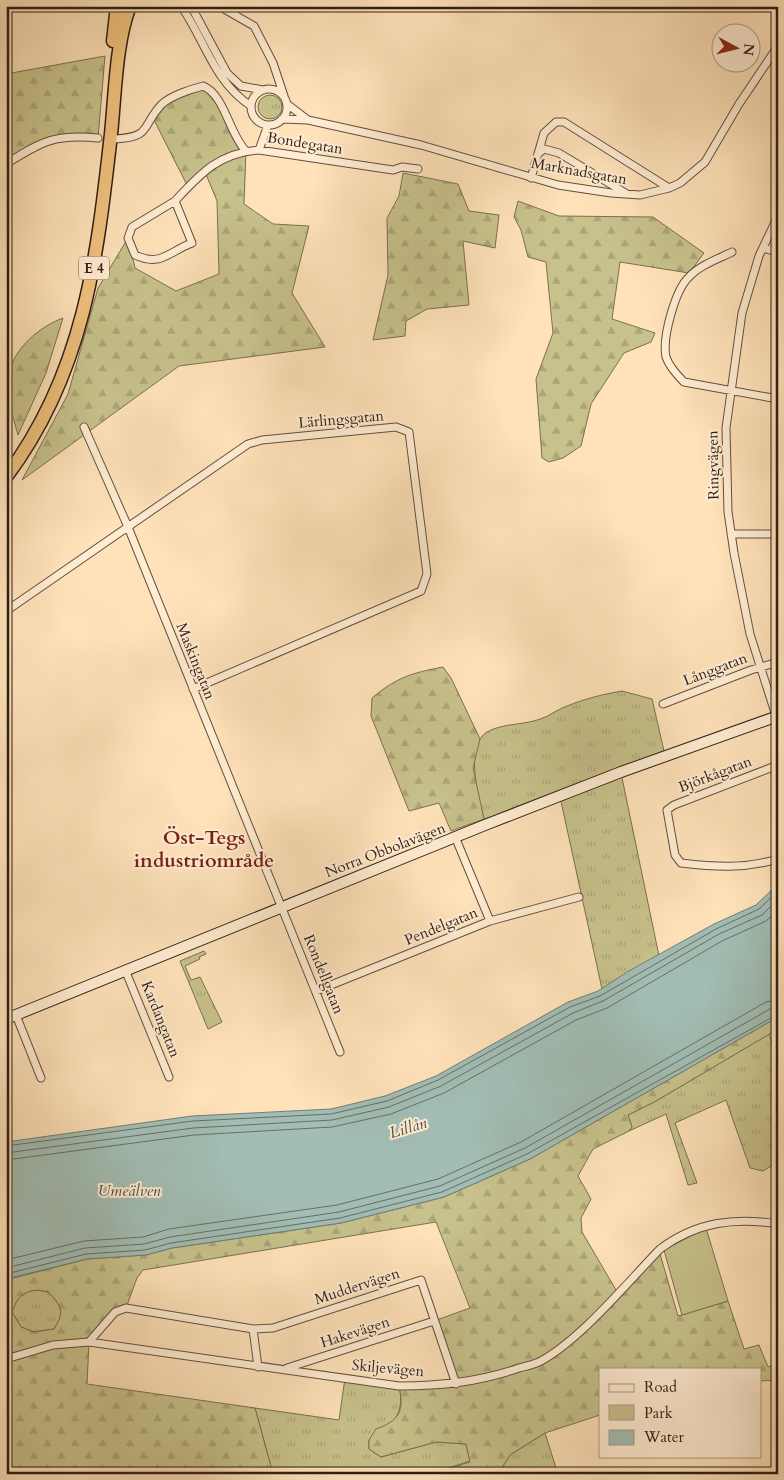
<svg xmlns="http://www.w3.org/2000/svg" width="784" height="1480" font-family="Cardo,serif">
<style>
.grass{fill:url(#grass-tufts);stroke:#7a7050}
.forest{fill:url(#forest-firs);stroke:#7a7050;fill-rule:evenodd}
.park{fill:#c7c18b;stroke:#7a7050}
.water{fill:#a1bdb4;stroke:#737d75}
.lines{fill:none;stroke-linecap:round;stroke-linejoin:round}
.shore{stroke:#686e65;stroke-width:1}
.street-casing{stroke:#624f3f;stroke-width:9}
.secondary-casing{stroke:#2e1e16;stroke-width:12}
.highway-casing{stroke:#2e1e16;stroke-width:15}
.street{stroke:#ffecd2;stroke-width:7}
.secondary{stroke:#ffecd2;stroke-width:10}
.highway{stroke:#f0c17d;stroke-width:12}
.labels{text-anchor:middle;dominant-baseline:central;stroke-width:4;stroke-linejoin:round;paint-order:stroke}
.shield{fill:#ffecd2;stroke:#6d5c4e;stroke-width:1}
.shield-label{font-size:14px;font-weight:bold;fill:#2e1e16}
.street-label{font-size:15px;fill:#2e1e16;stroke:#ffecd2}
.water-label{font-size:16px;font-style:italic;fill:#504e45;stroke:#ffecd2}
.district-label{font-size:20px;font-weight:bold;fill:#7a1f14;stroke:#ffecd2}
</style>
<defs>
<pattern id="grass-tufts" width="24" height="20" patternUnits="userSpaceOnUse" patternTransform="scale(1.25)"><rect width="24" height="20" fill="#c7c18b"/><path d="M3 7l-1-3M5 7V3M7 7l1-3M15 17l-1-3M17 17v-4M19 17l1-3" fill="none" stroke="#aba577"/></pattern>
<pattern id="forest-firs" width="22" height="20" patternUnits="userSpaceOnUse" patternTransform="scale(1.25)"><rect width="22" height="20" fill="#c7c18b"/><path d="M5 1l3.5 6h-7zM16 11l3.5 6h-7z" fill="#aba577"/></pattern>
</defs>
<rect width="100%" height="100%" fill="#ffe2ba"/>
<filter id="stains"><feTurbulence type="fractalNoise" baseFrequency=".004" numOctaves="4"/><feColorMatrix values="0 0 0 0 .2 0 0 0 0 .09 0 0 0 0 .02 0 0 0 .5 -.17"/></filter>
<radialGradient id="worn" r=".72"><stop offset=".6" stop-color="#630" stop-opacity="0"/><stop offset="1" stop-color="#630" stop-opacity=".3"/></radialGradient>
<path class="grass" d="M258 107a12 12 0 1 1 24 0a12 12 0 1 1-24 0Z
M622,691L652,699L664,751L620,768L659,956L602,989L560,797L484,819C479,798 462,741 491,730C507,723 526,725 543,718C551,715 558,709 567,706C584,699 604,694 622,691Z
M204,951L206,954L199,957L200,959L185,966L191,980L200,977L222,1022L208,1029L180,961Z
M769,1034L778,1057V1162L763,1171L750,1168L726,1100L675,1123L697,1183L688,1185L666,1114L629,1131L632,1127L628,1115L656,1101Z
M38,1290L48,1292C62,1306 65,1312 54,1329L34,1332L21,1327L12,1312C17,1297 23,1291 38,1290Z
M345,1378L399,1386C406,1417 391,1424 369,1440V1449L381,1457L436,1442L466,1444L470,1461L430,1474H273L255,1408L339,1420Z
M545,1433L558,1474H498L510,1455Z"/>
<path class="forest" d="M105,56L98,138H59L6,164V74Z
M208,88L246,151L244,204L273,224L309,226L292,293L325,347L179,366L22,480L68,394L98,288L128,238L135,268L176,291L219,274L217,201L205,172L188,187L153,118C164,98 188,93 208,88Z
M403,173L458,184L469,211L499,215L495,248L463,241L469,305L427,309L406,321L405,336L373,340L388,275L387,218L399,196Z
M518,201L559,216L653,217L704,253L689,273L620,262L612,319L655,333L651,342L624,353L591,404L581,446L563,458L549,462L542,458L536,379L553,333L546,262L528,257L521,230L514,217Z
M63,318L46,373L18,435C13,417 5,394 9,374C14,348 39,327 63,318Z
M443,667L451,678L480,739L473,768L484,819L451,831L439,803L409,811L371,716L372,698C397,677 412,673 443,667Z
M778,1017V1029L656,1101L628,1115L632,1127L629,1131L593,1149L578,1176L591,1199L581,1218L582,1232L616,1290L612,1298L660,1254L678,1316L728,1301L744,1349L759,1345L768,1367L778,1363V1380L760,1381V1369H600V1415L545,1433L510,1455L498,1474H430L470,1462L466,1444L436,1442L381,1457L369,1449V1440L376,1429C399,1421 405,1411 399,1386L456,1384L434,1321L470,1308L436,1222L143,1270L137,1278L126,1308L115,1312L89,1342L87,1384L255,1408L273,1474H6V1280L87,1259L146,1255L172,1248L341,1223L444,1197L530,1159ZM38,1290L48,1292C62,1306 65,1311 54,1329L34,1332L21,1327L12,1312C17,1297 23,1291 38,1290Z"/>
<path class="park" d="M706,1228L728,1301L682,1315L664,1250Z"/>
<path class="water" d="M778,884V1017L530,1159L444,1197L341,1223L172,1248L146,1255L87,1259L6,1279V1142L192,1116L331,1109L385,1096L436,1076L568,1002L598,991L627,972L714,924L756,905Z"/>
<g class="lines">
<path class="shore" d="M6,1146L193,1121L331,1114L387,1101L438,1080L570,1007L600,996L716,929L759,909L778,891
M6,1153L193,1128L332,1120L389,1107L441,1086L573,1013L603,1001L719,934L762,915L778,899
M6,1160L194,1135L332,1127L391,1114L444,1093L576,1020L607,1008L722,941L766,921L778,910
M6,1260L84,1241L143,1237L169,1229L337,1205L438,1179L521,1142L766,1002L778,1000
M6,1268L85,1248L144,1244L170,1237L339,1212L440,1186L525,1148L770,1009L778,1007
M6,1274L86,1254L145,1250L171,1243L340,1218L442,1192L527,1154L778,1014"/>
<defs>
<path id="street" d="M181,6C205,40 214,82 251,106
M191,6L227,73L241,86L263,90
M219,6L254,26L273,63L284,96
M251 107a18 18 0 1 1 36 0a18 18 0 1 1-36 0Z
M287,104L308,120
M282,119L308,120L421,145L558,185L611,193L640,195L669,188L680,183L705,162L739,104L778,46
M115,139C152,137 141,127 161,105C170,96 191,89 203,86C225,95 229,134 246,151
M259,150L268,125
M539,153L544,149L559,153L627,194
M6,164C42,141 55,134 98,138
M531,178L544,133L556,122H564L669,188
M175,201C201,173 219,153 259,150L393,170L402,167L418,169
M175,201L192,243C168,252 161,267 135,255L128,238L132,227Z
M763,248L778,252
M732,252C718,259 700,265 689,277C675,290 662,338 666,357C669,366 677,375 684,382L778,399
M84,427L128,527L340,1052
M731,534H778
M6,611L248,444L262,440L396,427L409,432L427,574L421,591L193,689
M663,704L751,670L778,662
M777,719L750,634L734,553L728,512L726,428L742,313L759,256L778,216
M778,765L674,805L667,810L675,855L681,863C715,867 744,869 778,859
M456,839L490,921
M126,972L169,1077
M316,991L490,921L579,897
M16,1015L41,1078
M253,1329L258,1367
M89,1342L115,1312L126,1308L253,1329L273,1328L421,1280L456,1384
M6,1359L53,1345L89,1342L399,1386C441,1386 479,1382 519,1368C526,1366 534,1365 541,1361C581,1339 627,1283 660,1249C696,1222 734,1217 778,1224
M287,1368L434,1321"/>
<path id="secondary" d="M6,1019L485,825L621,772L778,716"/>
<path id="highway" d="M113,41L117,6
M6,477C84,373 97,259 111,134C115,96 116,40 130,6"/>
</defs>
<use href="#street" class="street-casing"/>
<use href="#secondary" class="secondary-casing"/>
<use href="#highway" class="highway-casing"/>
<use href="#street" class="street"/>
<use href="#secondary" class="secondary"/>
<use href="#highway" class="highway"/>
</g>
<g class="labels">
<rect class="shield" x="79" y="256.5" width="30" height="23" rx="4"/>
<g class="shield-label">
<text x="94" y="268">E 4</text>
</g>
<g class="street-label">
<text transform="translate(305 143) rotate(9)">Bondegatan</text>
<text transform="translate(579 171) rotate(10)">Marknadsgatan</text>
<text transform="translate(341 419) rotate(-5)">Lärlingsgatan</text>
<text transform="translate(713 465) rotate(-91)">Ringvägen</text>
<text transform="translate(196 661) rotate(68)">Maskingatan</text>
<text transform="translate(715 669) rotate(-21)">Långgatan</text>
<text transform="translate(715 774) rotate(-21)">Björkågatan</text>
<text transform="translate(385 850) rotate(-21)">Norra Obbolavägen</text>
<text transform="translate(441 926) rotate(-22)">Pendelgatan</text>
<text transform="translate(324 974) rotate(68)">Rondellgatan</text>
<text transform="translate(161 1019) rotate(68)">Kardangatan</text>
<text transform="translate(357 1286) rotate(-18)">Muddervägen</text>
<text transform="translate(355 1332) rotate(-18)">Hakevägen</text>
<text transform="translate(388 1368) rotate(5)">Skiljevägen</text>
</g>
<g class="water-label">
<text transform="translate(408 1128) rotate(-17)">Lillån</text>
<text x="129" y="1191">Umeälven</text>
</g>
<g class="district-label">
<text x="204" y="837">Öst-Tegs<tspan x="204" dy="23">industriområde</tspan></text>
</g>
</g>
<rect width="784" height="1480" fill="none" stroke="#ffe2ba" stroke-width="25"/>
<rect x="8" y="8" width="769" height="1465" fill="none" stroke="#2e1e16" stroke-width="2.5"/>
<rect x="12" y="12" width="759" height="1455" fill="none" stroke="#2e1e16"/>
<rect x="599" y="1368" width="162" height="90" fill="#ffecd2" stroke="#ab9a87"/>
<rect x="609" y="1384" width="25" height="8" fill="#ffecd2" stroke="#ab9a87"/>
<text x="644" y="1392" font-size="15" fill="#2e1e16">Road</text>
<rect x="609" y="1405" width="25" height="15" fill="#c7c18b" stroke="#ab9a87"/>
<text x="644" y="1418" font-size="15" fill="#2e1e16">Park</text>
<rect x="609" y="1430" width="25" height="15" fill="#a1bdb4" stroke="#ab9a87"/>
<text x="644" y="1442" font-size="15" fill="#2e1e16">Water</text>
<g transform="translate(736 48) rotate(97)"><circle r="24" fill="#ffecd2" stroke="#ab9a87"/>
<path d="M0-4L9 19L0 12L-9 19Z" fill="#8f2418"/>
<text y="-8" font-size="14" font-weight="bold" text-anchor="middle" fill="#2e1e16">N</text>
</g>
<rect width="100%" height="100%" filter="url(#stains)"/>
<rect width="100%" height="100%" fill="url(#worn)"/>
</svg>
